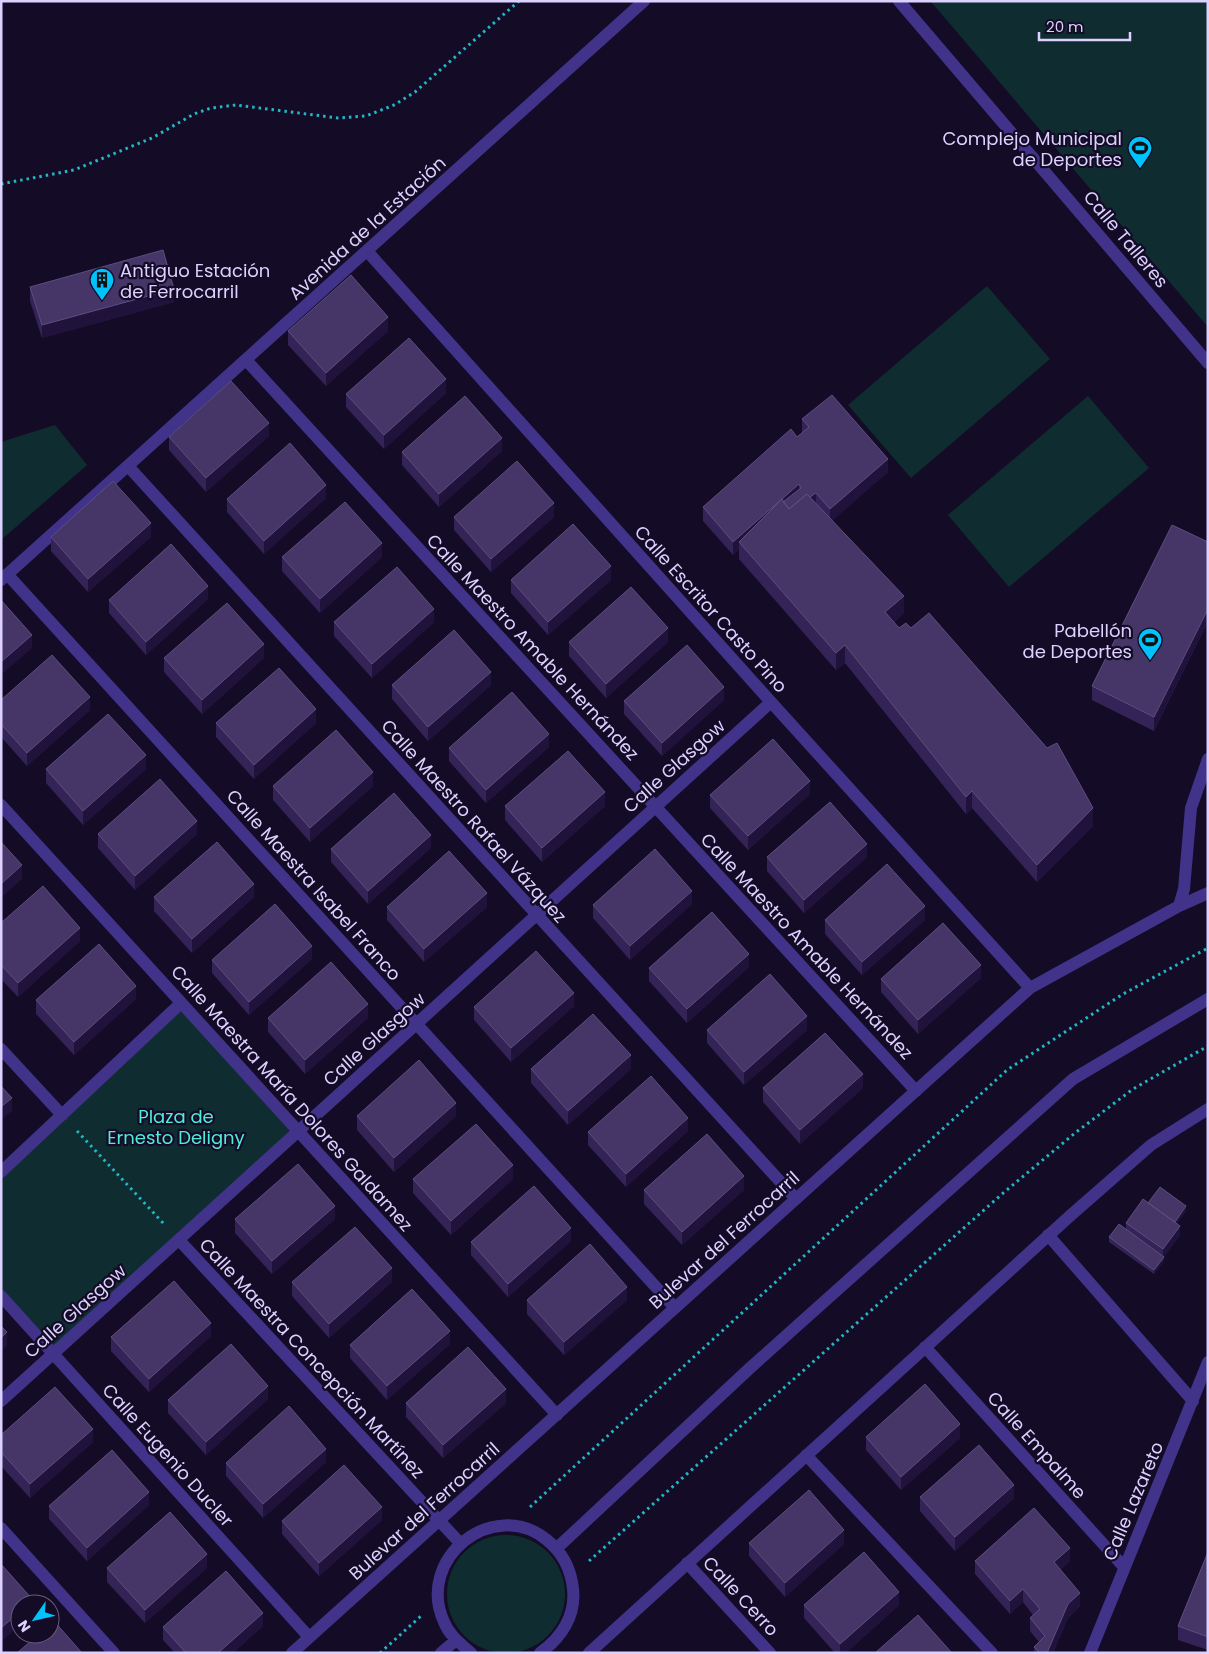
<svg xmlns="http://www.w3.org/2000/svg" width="1209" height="1654" font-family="Poppins,sans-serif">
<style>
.green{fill:#0f2d31}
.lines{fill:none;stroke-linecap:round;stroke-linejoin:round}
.path{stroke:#22b7c2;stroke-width:3;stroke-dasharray:2.5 4;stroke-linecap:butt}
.minor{stroke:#41338a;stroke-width:12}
.wall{fill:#342356}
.shaded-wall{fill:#1f123b}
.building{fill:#463668;stroke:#5d4e80}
.labels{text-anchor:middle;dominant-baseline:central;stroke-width:4.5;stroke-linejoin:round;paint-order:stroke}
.poi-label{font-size:18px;fill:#dcd1ff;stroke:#140c26;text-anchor:end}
.street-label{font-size:18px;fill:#dcd1ff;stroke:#140c26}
.park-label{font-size:18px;fill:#51ebd9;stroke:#140c26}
</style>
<rect width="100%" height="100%" fill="#140c26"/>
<path class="green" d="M930,1H1208V327L939,11Z
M987,286L1050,359L911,478L848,405Z
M1088,396L1149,468L1009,587L948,515Z
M55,425L87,465L1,540V442Z
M181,1003L298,1131L53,1354L1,1296V1172Z
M447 1594a59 59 0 1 1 118 0a59 59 0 1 1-118 0Z"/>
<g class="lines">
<path class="path" d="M1,184L74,170L152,138L194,114L211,108L236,105L338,118L366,116L394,105L415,92L519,1
M77,1131L165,1225
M530,1507L1007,1070L1123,994L1208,948
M589,1561L1002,1194L1075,1133L1133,1089L1208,1046
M380,1653L421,1616"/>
<path class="minor" d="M899,1L1208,363
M367,251L771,702L1030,988
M246,360L916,1091
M128,466L796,1199
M7,574L675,1308
M1,580L644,1
M1,805L557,1415
M1179,906L1184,889L1191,808L1208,759
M1,1049L62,1115
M1,1172L181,1003
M1048,1235L1193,1401
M179,1240L460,1543
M1,1296L309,1637
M925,1347L1124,1567
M1,1401L771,702
M806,1455L992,1653
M1,1528L114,1653
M557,1548L750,1368L1073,1079L1208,999
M687,1563L770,1653
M292,1653L1030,988L1179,906L1208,893
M441,1653L456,1640
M471,1653C461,1644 449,1635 444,1622C415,1559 493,1496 547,1540C563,1553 571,1569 573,1589C576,1616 561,1638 540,1653
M589,1653L1071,1215L1151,1145L1208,1109
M1090,1653L1208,1362"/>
</g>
<path class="wall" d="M30,287L174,302L42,338L30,301Z
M288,331H388L326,386L288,345Z
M446,393L384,449L346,407V394Z
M802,419L888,472L832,520L904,613L894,622L1093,826L1037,882L972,808L966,814L845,663L836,670L739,559V549L733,555L703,521V507L802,433Z
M269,436L206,492L169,450V437Z
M502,451L439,507L402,465V452Z
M326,498L264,554L227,512V499Z
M454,517H554L491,572L454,530Z
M51,537H151L88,592L51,551Z
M1208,542V622L1154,731L1092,700V686Z
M282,557H382L320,613L282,571Z
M511,580H611L548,635L511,593Z
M208,599L146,655L109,613V600Z
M334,622H434L372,678L334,636Z
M569,642H668L606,698L569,656Z
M164,658H264L202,714L164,672Z
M392,685H491L428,741L392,699Z
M1,700L90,710L27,766L1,737Z
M724,700L662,756L624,714V701Z
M216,723H316L254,779L216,737Z
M549,747L486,803L449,761V748Z
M46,769H146L83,825L46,783Z
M273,786H373L310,842L273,800Z
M810,794L748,850L710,808V795Z
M505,806H605L542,862L505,820Z
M98,834H197L135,890L98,848Z
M431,848L368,904L331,862V849Z
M767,857H867L804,913L767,871Z
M154,897H254L192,953L154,911Z
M692,904L630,960L593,918V905Z
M387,907H487L424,962L387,920Z
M825,920H925L862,975L825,934Z
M1,923L80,941L18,997L1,979Z
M312,959L249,1015L212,973V960Z
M749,967L687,1023L649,981V968Z
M981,978L918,1034L881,992V979Z
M136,999L74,1055L36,1014V1000Z
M574,1006L511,1062L474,1020V1007Z
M268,1018H368L305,1074L268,1032Z
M707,1030H807L744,1085L707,1043Z
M531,1069H631L568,1125L531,1083Z
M763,1088H863L800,1144L763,1102Z
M357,1116H456L394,1172L357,1130Z
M688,1131L626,1187L588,1145V1132Z
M413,1179H513L451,1235L413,1193Z
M644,1190H744L682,1245L644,1204Z
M1148,1203L1186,1211L1177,1223L1180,1235L1164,1257V1261L1154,1274L1109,1242V1237L1126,1229V1223Z
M235,1219H335L272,1274L235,1233Z
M571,1241L508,1297L471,1255V1242Z
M292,1282H392L329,1338L292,1296Z
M527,1300H627L564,1355L527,1314Z
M211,1336L149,1392L111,1351V1337Z
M450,1344L387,1400L350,1358V1345Z
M268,1399L206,1455L168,1413V1400Z
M406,1403H506L443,1458L406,1417Z
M1,1435L93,1442L30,1498L1,1466Z
M866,1437L960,1438L901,1490L866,1450Z
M326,1462L263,1518L226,1476V1463Z
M920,1497L1014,1498L955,1551L920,1511Z
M149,1505L87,1561L49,1519V1506Z
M382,1520L319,1576L282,1534V1521Z
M749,1543L844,1544L785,1597L749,1556Z
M1208,1552V1650L1178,1640V1626Z
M975,1561H1070L1060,1570L1080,1606L1068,1618L1053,1653H1034V1647L1039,1642L1030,1631V1618L1033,1615L1023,1602L1010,1614L975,1574Z
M107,1568H207L145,1623L107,1582Z
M804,1605H899L846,1653H835L804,1618Z
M263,1626L233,1653H175L163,1640V1627Z"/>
<path class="shaded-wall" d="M174,289V302L42,338V325Z
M388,317V331L326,386V373Z
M446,379V393L384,449V435Z
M269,423V436L206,492V478Z
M502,438V451L439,507V494Z
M888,459V472L830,523V509Z
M799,484V498L739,542V549L733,555V542Z
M326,485V498L264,554V541Z
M816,493V506L789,513Z
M554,503V517L491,572V559Z
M151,523V537L88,592V579Z
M382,543V557L320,613V599Z
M611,566V580L548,635V622Z
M208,586V599L146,655V642Z
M904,596V613L885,629V612Z
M434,609V622L372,678V664Z
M1208,609V622L1154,731V717Z
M668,628V642L606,698V684Z
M32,635V648L1,675V662Z
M264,644V658L202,714V700Z
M845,645V663L836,670V653Z
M491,672V685L428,741V727Z
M724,687V700L662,756V743Z
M90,697V710L27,766V753Z
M316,709V723L254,779V765Z
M549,734V747L486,803V790Z
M146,755V769L83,825V811Z
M373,772V786L310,842V828Z
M810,781V794L748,850V836Z
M972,791V808L966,814V797Z
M605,792V806L542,862V848Z
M1093,808V826L1037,882V865Z
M197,821V834L135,890V876Z
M431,835V848L368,904V891Z
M867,844V857L804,913V900Z
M22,865V879L1,898V884Z
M254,884V897L192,953V939Z
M692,891V904L630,960V946Z
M487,893V907L424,962V949Z
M925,906V920L862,975V962Z
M80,928V941L18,997V983Z
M312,946V959L249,1015V1002Z
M749,954V967L687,1023V1009Z
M981,965V978L918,1034V1020Z
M136,986V999L74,1055V1042Z
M574,993V1006L511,1062V1048Z
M368,1004V1018L305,1074V1060Z
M807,1016V1030L744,1085V1072Z
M631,1055V1069L568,1125V1111Z
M863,1074V1088L800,1144V1130Z
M12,1098V1111L1,1120V1107Z
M456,1103V1116L394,1172V1158Z
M688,1118V1131L626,1187V1174Z
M513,1165V1179L451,1235V1221Z
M744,1176V1190L682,1245V1232Z
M335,1206V1219L272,1274V1261Z
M1186,1206V1211L1174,1228V1223Z
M1180,1226V1235L1164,1257V1261L1154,1274V1270L1163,1258V1249Z
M571,1228V1241L508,1297V1284Z
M392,1268V1282L329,1338V1324Z
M627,1287V1300L564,1355V1342Z
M211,1323V1336L149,1392V1379Z
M450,1331V1344L387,1400V1386Z
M7,1332V1346L1,1351V1338Z
M268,1386V1399L206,1455V1442Z
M506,1389V1403L443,1458V1445Z
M960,1424V1438L901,1490V1477Z
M93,1429V1442L30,1498V1484Z
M326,1449V1462L263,1518V1504Z
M1014,1485V1498L955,1551V1537Z
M149,1492V1505L87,1561V1548Z
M382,1507V1520L319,1576V1563Z
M844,1530V1544L785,1597V1583Z
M1070,1548V1561L1054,1575V1562Z
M207,1554V1568L145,1623V1610Z
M1023,1589V1602L1010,1614V1601Z
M899,1592V1605L846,1653H840V1644Z
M1080,1593V1606L1068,1618L1053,1653H1047L1068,1604Z
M20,1612V1625L1,1642V1628Z
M263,1613V1626L233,1653H218Z"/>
<path class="building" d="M163,250L174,289L42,325L30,287Z
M351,275L388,317L326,373L288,331Z
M409,338L446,379L384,435L346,394Z
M231,381L269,423L206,478L169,437Z
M832,395L888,459L830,509L816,493L810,497L807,494L789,509L783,502L801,488L799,484L733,542L703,507L791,429L797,437L809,427L802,419Z
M465,396L502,438L439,494L402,452Z
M290,443L326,485L264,541L227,499Z
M517,461L554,503L491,559L454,517Z
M113,481L151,523L88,579L51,537Z
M807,494L904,596L885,612L899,628L906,623L911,628L929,613L1047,748L1057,743L1093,808L1037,865L972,791L966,797L845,645L836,653L739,542L782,499L789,509Z
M345,502L382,543L320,599L282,557Z
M573,524L611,566L548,622L511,580Z
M1172,525L1208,542V609L1154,717L1092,686Z
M171,544L208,586L146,642L109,600Z
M397,567L434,609L372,664L334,622Z
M631,587L668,628L606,684L569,642Z
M1,600L32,635L1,662Z
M227,603L264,644L202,700L164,658Z
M454,630L491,672L428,727L392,685Z
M687,645L724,687L662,743L624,701Z
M52,655L90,697L27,753L1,724V700Z
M279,668L316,709L254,765L216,723Z
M512,692L549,734L486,790L449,748Z
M108,714L146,755L83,811L46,769Z
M336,730L373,772L310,828L273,786Z
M773,739L810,781L748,836L710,795Z
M568,751L605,792L542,848L505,806Z
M160,779L197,821L135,876L98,834Z
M394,793L431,835L368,891L331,849Z
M830,802L867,844L804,900L767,857Z
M1,842L22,865L1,884Z
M217,842L254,884L192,939L154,897Z
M655,849L692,891L630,946L593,905Z
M449,851L487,893L424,949L387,907Z
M887,864L925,906L862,962L825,920Z
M43,886L80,928L18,983L1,965V923Z
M275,904L312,946L249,1002L212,960Z
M712,912L749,954L687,1009L649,968Z
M943,923L981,965L918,1020L881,979Z
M99,944L136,986L74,1042L36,1000Z
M536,951L574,993L511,1048L474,1007Z
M331,962L368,1004L305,1060L268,1018Z
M770,974L807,1016L744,1072L707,1030Z
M593,1014L631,1055L568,1111L531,1069Z
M825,1033L863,1074L800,1130L763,1088Z
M419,1060L456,1103L394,1158L357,1116Z
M651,1076L688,1118L626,1174L588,1132Z
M1,1086L12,1098L1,1107Z
M476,1124L513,1165L451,1221L413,1179Z
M707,1134L744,1176L682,1232L644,1190Z
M298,1164L335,1206L272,1261L235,1219Z
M534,1186L571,1228L508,1284L471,1242Z
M1160,1187L1186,1206L1175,1222L1148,1203Z
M1143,1199L1180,1226L1163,1249L1126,1223Z
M1119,1224L1164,1257L1154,1270L1109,1237Z
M355,1227L392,1268L329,1324L292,1282Z
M590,1244L627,1287L564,1342L527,1300Z
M174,1281L211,1323L149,1379L111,1337Z
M412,1289L450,1331L387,1386L350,1345Z
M1,1326L7,1332L1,1338Z
M231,1344L268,1386L206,1442L168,1400Z
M468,1347L506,1389L443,1445L406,1403Z
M925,1384L960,1424L901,1477L866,1437Z
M55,1387L93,1429L30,1484L1,1452V1435Z
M289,1406L326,1449L263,1504L226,1463Z
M979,1445L1014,1485L955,1537L920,1497Z
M112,1450L149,1492L87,1548L49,1506Z
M344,1465L382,1507L319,1563L282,1521Z
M809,1490L844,1530L785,1583L749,1543Z
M1034,1508L1070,1548L1054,1562L1080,1593L1068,1604L1047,1653H1040L1034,1647L1045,1636L1030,1618L1040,1609L1023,1589L1010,1601L975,1561Z
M170,1512L207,1554L145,1610L107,1568Z
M864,1552L899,1592L840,1644L804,1605Z
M1208,1552V1637L1178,1626Z
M1,1564L33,1600L29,1604H20V1612L1,1628Z
M226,1571L263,1613L218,1653H186L163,1627Z
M918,1615L952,1653H875Z
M54,1621L82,1653H17L39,1634H50V1624Z"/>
<defs>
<symbol id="stadium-pin" viewBox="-11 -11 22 30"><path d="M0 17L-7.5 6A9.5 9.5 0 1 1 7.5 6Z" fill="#00c2fc" stroke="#140c26"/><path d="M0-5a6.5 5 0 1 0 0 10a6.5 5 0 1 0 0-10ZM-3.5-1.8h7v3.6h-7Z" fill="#111"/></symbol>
<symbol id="building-pin" viewBox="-11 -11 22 30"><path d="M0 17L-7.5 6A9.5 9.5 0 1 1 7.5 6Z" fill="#00c2fc" stroke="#140c26"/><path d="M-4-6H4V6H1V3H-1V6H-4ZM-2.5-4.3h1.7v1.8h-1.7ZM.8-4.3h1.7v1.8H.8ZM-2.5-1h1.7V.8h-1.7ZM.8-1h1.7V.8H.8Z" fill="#111"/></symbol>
</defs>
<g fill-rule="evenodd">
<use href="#stadium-pin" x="1126" y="134" width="28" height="38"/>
<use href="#building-pin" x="88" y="266" width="28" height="38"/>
<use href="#stadium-pin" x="1136" y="626" width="28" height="38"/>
</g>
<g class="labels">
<g class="poi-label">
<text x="1122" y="138">Complejo Municipal<tspan x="1122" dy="21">de Deportes</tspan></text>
<text x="120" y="270" text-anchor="start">Antiguo Estación<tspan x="120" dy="21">de Ferrocarril</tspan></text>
<text x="1132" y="630">Pabellón<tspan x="1132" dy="21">de Deportes</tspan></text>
</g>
<g class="street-label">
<text transform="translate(367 228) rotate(-42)">Avenida de la Estación</text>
<text transform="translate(1126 239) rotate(50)">Calle Talleres</text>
<text transform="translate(711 609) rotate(48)">Calle Escritor Casto Pino</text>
<text transform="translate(533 647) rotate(47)">Calle Maestro Amable Hernández</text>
<text transform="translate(674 766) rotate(-42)">Calle Glasgow</text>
<text transform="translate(474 821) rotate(48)">Calle Maestro Rafael Vázquez</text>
<text transform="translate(314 885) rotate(48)">Calle Maestra Isabel Franco</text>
<text transform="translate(807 946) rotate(47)">Calle Maestro Amable Hernández</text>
<text transform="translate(374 1039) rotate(-42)">Calle Glasgow</text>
<text transform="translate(292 1098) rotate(48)">Calle Maestra María Dolores Galdamez</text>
<text transform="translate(724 1240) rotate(-42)">Bulevar del Ferrocarril</text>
<text transform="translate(75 1311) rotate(-42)">Calle Glasgow</text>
<text transform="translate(312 1358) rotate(47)">Calle Maestra Concepción Martínez</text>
<text transform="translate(1037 1445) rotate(48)">Calle Empalme</text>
<text transform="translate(168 1455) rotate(48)">Calle Eugenio Ducler</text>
<text transform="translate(1133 1501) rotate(-67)">Calle Lazareto</text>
<text transform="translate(424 1511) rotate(-42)">Bulevar del Ferrocarril</text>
<text transform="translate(741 1596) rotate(47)">Calle Cerro</text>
</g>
<g class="park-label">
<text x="176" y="1116">Plaza de<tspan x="176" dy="21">Ernesto Deligny</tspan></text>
</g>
</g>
<rect width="1209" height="1654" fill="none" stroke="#dcd1ff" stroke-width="5"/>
<g transform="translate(35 1619) rotate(236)"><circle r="24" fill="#140c26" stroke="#645b7d"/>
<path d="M0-4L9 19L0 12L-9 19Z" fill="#00c2fc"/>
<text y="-8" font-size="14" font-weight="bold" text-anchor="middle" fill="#dcd1ff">N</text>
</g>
<path d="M1039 32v8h91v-8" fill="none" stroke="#dcd1ff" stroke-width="2.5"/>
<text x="1046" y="32" font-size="15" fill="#dcd1ff" stroke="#140c26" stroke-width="4" paint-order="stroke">20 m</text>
</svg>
